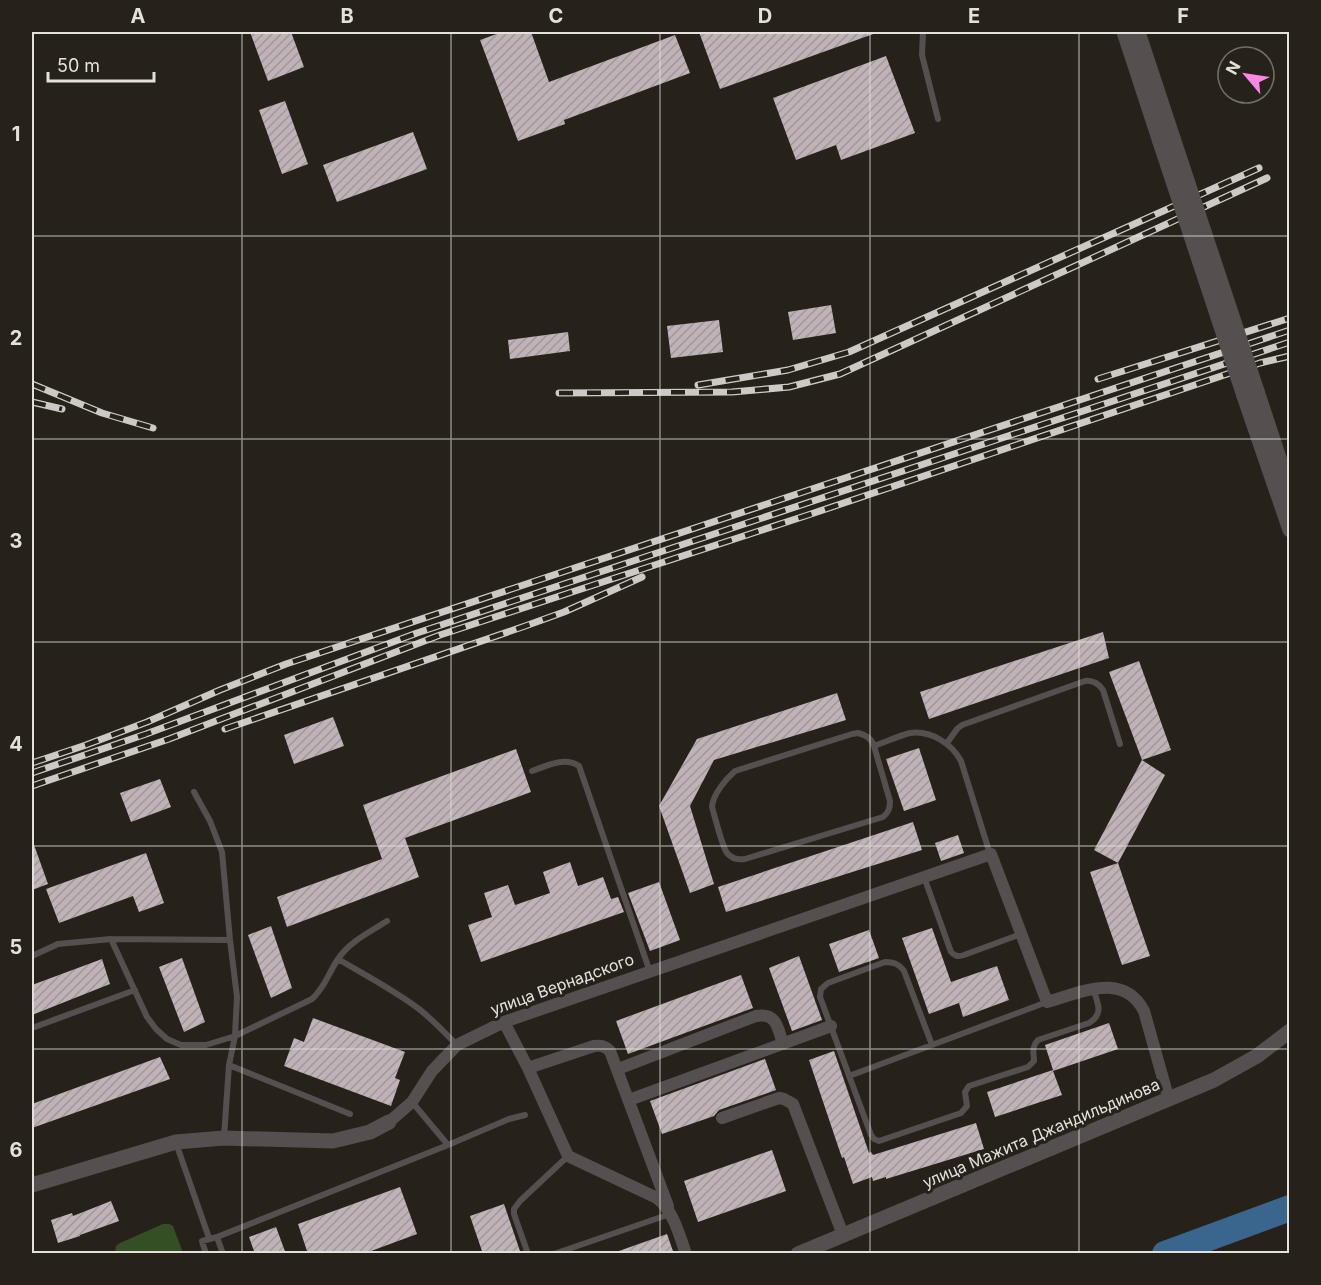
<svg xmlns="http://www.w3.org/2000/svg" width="1321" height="1285" font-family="Inter,sans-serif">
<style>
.pitch{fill:#354f24}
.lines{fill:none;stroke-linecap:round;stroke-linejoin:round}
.river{stroke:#3a668d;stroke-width:26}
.building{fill:url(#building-hatch)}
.service{stroke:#55504f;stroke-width:6}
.minor{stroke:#55504f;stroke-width:12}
.tertiary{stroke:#55504f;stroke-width:15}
.rail-casing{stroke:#cdcac5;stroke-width:7}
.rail{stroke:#26221a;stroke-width:4.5;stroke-dasharray:14;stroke-linecap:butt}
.tertiary-bridge{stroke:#55504f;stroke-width:15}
.grid{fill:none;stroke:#e4e1dc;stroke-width:1.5;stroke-opacity:0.55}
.labels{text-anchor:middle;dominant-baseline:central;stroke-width:6;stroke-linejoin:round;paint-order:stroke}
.street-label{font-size:16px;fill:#e4e1dc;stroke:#26221a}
.neatline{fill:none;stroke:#e4e1dc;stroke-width:2}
.grid-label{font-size:20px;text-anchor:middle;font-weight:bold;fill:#e4e1dc}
</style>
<defs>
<pattern id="building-hatch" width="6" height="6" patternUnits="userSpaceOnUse" patternTransform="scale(1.5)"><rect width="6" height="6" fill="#bfb3b8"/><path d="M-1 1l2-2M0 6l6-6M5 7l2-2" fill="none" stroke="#a0979a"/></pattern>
</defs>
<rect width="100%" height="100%" fill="#26221a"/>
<path class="pitch" d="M163,1224H169L173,1226L183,1253H115L116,1246L120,1243Z"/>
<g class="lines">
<path class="river" d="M1165,1254L1290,1208"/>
</g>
<path class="building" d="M250,32H291L304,67L268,81Z
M502,32H531L549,82L675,35L690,73L564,120L565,124L518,141L480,40Z
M699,32H876V33L720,89Z
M886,56L915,133L841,160L836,145L796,160L773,98Z
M285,101L308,164L282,174L259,110Z
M413,132L427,169L337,202L323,165Z
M831,305L836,333L793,340L788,312Z
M719,320L723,352L671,358L667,326Z
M568,332L570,351L510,359L508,340Z
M1103,632L1109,658L929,719L920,692Z
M1139,661L1171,750L1142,760L1109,672Z
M837,693L846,720L714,760L690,806L714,884L690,893L659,806L697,739Z
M333,717L344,746L294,764L284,735Z
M919,748L936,800L904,811L886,759Z
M516,749L531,792L405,838L419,877L287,927L277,897L382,859L363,805Z
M1142,760L1165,775L1118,863L1094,850Z
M160,779L171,807L131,822L120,793Z
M913,822L922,850L726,912L718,887Z
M958,835L964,853L941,861L935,843Z
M33,842L48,884L32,890V843Z
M146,853L164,903L139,912L133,896L59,923L46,889Z
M570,862L578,886L603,877L611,899L618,897L624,912L481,962L468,925L492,917L484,893L508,885L515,905L550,893L543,872Z
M1118,863L1150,956L1122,965L1090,872Z
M659,882L680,940L650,951L628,893Z
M271,926L292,988L271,998L248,935Z
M932,928L951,982L997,966L1009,1000L963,1017L959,1003L929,1014L902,938Z
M869,930L879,958L839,972L829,944Z
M799,956L822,1020L792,1031L769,968Z
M182,958L205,1022L184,1032L159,967Z
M102,959L110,984L32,1015V985Z
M741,975L753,1008L628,1054L616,1021Z
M313,1018L405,1052L395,1078L400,1080L391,1106L284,1066L294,1038L304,1042Z
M1109,1023L1118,1049L1053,1071L1062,1095L995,1117L987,1092L1053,1070L1045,1045Z
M834,1051L869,1153L871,1152L873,1155L976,1123L984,1149L886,1179V1177L873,1181L872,1177L853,1184L844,1157L842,1158L809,1060Z
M160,1057L170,1079L32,1128V1104Z
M765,1059L776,1090L719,1110L714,1116L662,1134L650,1101Z
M772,1150L786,1191L698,1222L684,1181Z
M400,1187L417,1234L363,1254H308L298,1224Z
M111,1201L119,1221L80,1235V1236L58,1243L51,1220L72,1213L73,1216Z
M504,1204L521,1254H483L470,1216Z
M276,1227L286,1254H255L249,1237Z
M667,1234L674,1254H616V1252Z"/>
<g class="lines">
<path class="service" d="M923,32L922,55L938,119
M858,733C866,735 871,738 874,746L890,801C890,808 889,812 883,817L745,859C738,860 732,859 727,853C722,846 715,817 712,807C713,794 726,779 735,771L852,734Z
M947,743L957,729L962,725L1085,681C1093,680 1098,683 1103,690L1120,744
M874,746C886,742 898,736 910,733C931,730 952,744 961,761L990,854
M532,771C546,766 565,756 579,766L650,972
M194,792L210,821L222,852L230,940L237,997L235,1036L229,1065L224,1137
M924,877L951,952C955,956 958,957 964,955L1021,934
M230,940L111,939L147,1017L156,1029L167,1039L181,1045H206L235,1036L312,999C325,987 328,974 338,959C349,942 370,932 387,921
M32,956L58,944L111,939
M338,959C365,975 394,990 419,1009C433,1020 445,1033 457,1045
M32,1028L135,990
M932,1045L904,971C899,964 894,962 885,962L828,983L821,989L820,997L871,1135L874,1139L879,1141L961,1113L967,1106L965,1092L969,1086L1028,1067L1034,1061C1034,1053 1031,1047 1038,1040L1089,1023C1104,1014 1098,1003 1093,989
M229,1065L350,1114
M849,1076L1047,1002
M412,1102L448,1145L509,1119L525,1115
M176,1143L209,1238
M217,1237L223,1254
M206,1254L202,1241L217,1237L448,1145
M528,1254L514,1214V1209L520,1201L568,1156
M554,1254L670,1214"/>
<path class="minor" d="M504,1022L528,1068L568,1156L657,1198C674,1212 679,1234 686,1254
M528,1068L594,1046C601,1045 605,1046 610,1051L668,1206
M618,1069L756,1016C777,1012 778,1029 783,1044
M629,1100L831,1026
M722,1118L779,1098L784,1099L793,1104L843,1235
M389,1122L412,1102L432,1071L457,1045L504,1022L991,854L1047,1002C1080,993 1123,971 1144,1011L1169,1100"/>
<path class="tertiary" d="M1124,32L1160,142
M1138,32L1173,138
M1257,391L1290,491
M1244,396L1290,530
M32,1185L176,1142L224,1138L333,1141L370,1132L389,1122
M798,1254L1214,1080L1257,1056L1290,1031"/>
<defs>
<path id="rail" d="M1098,379L1290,318
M32,384L102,413L153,428
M698,385L788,370L849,352L1259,168
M559,393L732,392L789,387L840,374L1267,178
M32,402L62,409
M225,729L528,625L564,612L642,577
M32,763L86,745L147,722L220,690L286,664L1290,330
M32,773L146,734L417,633L1290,342
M32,786L169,739L440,635L808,515L1260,363L1290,356"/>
</defs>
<use href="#rail" class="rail-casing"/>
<use href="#rail" class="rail"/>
<path class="tertiary-bridge" d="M1173,138L1257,391
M1160,142L1244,396"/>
</g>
<path class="grid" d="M242,32V1254M451,32V1254M660,32V1254M870,32V1254M1079,32V1254M32,236H1290M32,439H1290M32,642H1290M32,846H1290M32,1049H1290"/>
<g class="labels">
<g class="street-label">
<text transform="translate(562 984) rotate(-20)">улица Вернадского</text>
<text transform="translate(1041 1133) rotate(-23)">улица Мажита Джандильдинова</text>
</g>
</g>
<rect width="1321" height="1285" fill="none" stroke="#26221a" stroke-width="66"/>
<g transform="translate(1246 75) rotate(299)"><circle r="28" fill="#26221a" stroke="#726e68" stroke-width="1.5"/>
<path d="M0-4.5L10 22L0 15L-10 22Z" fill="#fc86e4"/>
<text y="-9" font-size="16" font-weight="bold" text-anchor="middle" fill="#e4e1dc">N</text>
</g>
<path d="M48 72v9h106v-9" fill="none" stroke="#e4e1dc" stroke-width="3"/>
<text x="57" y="72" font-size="18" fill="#e4e1dc" stroke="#26221a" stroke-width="4.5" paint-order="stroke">50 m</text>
<rect x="33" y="33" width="1255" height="1219" class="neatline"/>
<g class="grid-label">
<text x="138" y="23">A</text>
<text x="347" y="23">B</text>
<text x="556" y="23">C</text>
<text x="765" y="23">D</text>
<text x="974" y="23">E</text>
<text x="1183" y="23">F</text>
<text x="16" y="141">1</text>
<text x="16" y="345">2</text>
<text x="16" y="548">3</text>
<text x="16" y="751">4</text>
<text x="16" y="954">5</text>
<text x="16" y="1157">6</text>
</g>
</svg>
